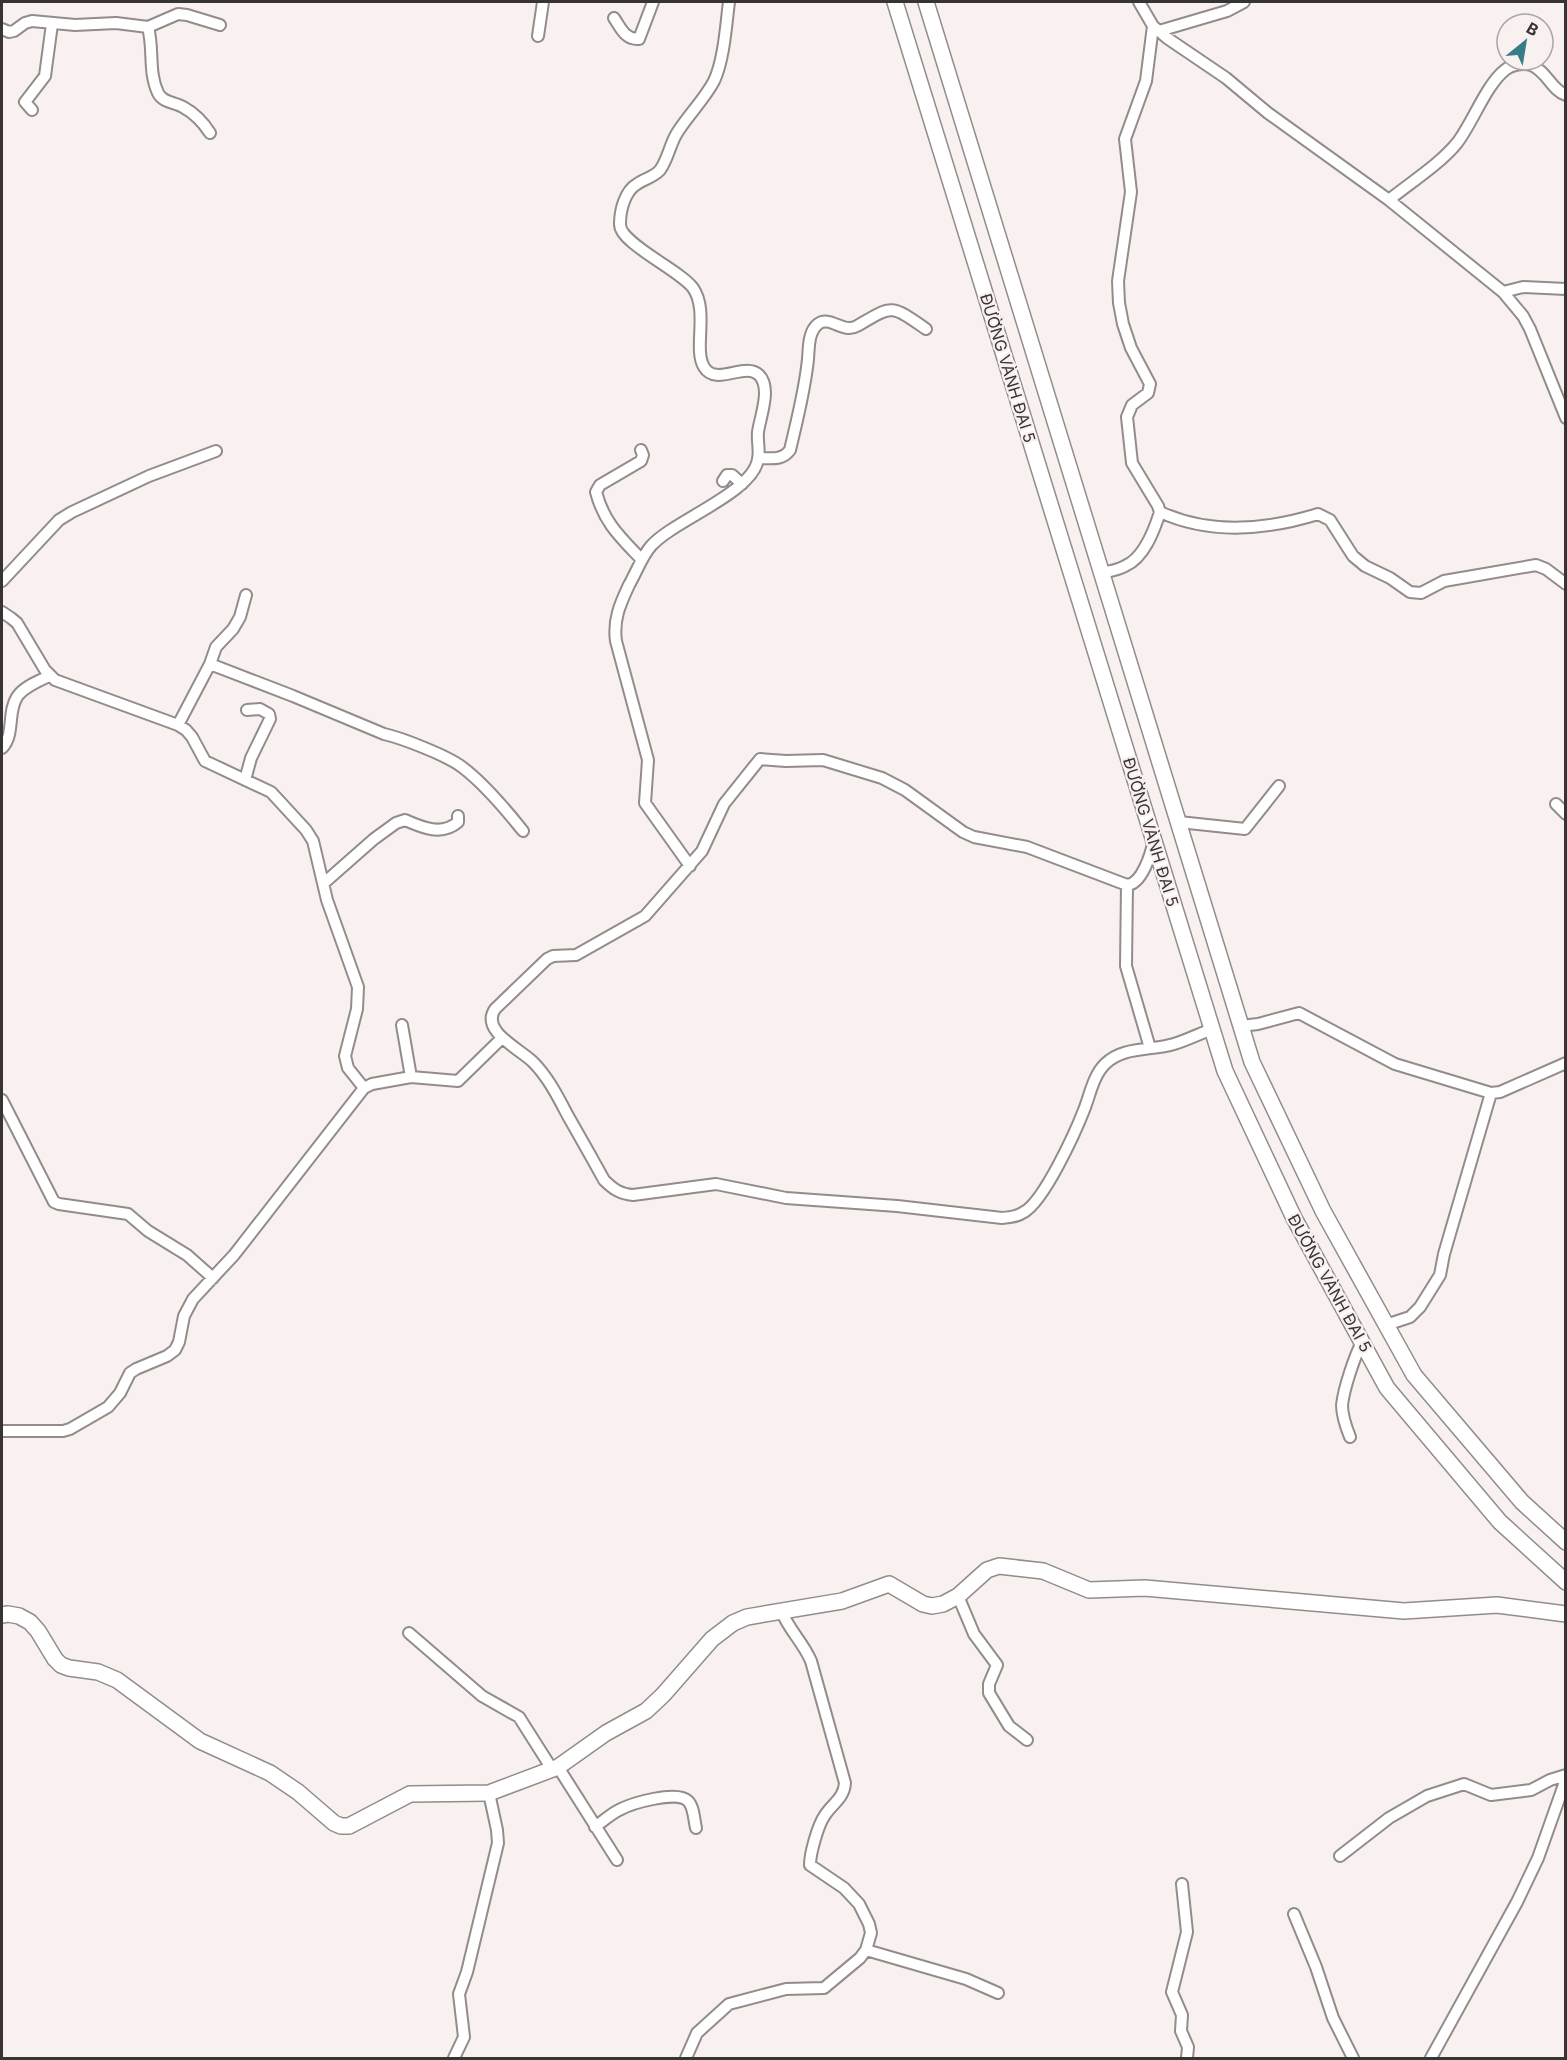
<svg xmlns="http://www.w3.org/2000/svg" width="1567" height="2060" font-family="Inter,sans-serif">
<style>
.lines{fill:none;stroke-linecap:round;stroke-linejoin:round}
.street-casing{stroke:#928c8b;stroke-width:14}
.secondary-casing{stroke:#928c8b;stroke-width:18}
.street{stroke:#fff;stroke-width:10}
.secondary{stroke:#fff;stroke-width:15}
.labels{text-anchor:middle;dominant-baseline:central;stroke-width:4.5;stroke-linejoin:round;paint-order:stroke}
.street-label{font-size:16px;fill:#373434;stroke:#f8f1f0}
</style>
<rect width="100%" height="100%" fill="#f8f1f0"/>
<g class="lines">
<defs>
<path id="street" d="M1139,2L1153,26L1167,38L1226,78L1268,113L1389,200L1503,292L1523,316L1530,329L1566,418
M614,18C621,28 625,40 639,39L653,2
M148,27C154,49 148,72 158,93C163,103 175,102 183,107C194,113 203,122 210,133
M2,29L9,32L14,31L25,23L32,21L75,25L116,23L148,27L178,14L187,15L220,25
M1159,31L1227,11L1244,2
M538,36L543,2
M32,110L25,102L45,76L52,24
M1389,200C1410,183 1440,164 1457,143C1473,122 1486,85 1505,70C1512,64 1523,63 1531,65C1547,71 1551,90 1566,95
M1503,292L1523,287L1566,289
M641,450L643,455L641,461L600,485L596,492C604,523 621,538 642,560
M759,458C771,458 782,461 790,450C797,420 805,390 808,359C809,348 808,332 818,324C830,315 843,334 857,326C893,305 890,304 926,329
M723,481L727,475H732L742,484
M1160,512C1210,535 1266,530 1318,514L1330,520L1353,556L1365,566L1390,578L1410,592L1421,593L1444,581L1536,565L1546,569L1566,584
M1102,573C1110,571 1118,570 1125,566C1144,558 1154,531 1160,512L1158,506L1132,463L1127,417L1132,405L1148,393L1150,384L1131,348L1123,324L1119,303L1118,281L1131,192L1125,139L1146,81L1153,26
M2,581L59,520L72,512L149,476L216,451
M2,612L11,618L17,623L45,670L55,680L178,725L186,730L192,737L205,761L271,792L306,830L313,841L327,900L358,987L357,1009L345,1056L348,1068L364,1088
M210,664L293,696L384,734C402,738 448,756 462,767C482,782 507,811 523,831
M178,725L210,664L216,647L233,629L240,617L246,595
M2,748C15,735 7,712 17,697C23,687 39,681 49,676
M245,780L251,758L270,719L269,714L260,709L247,710
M1556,804L1566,814
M1179,822L1245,829L1279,786
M1154,840C1151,854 1142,884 1127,885L1027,847L974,837L963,832L905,790L882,778L823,760L786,761L760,759L724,804L702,851L645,916L576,955L553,956L547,959L495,1009C480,1031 520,1049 533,1062C548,1077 558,1097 568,1116C580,1137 592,1158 604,1180C613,1189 620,1194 633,1195L716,1184L786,1198L897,1206L1002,1218C1010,1217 1017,1217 1024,1212C1044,1201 1075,1133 1084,1110C1090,1095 1093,1076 1105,1064C1123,1046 1151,1051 1174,1044C1187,1040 1199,1034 1212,1029
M690,866L645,803L648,760L616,641C613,620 620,604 629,585C636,573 642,556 651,546C674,520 753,493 758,459C760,450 757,441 758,432C760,417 772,388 759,375C745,361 716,387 704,367C693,349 709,311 693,288C680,270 619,243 620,224C620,210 625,191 637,184C644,179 654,177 660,170C668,159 670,144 677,133C688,115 704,100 714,81C724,60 726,25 729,2
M324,883L374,839L396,823L405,820C423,828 442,836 458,822V816
M1127,885L1126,966L1150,1048
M402,1025L411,1077
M1241,1026L1258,1024L1299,1013L1395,1064L1491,1093L1500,1092L1566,1063
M2,1100L54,1202L59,1204L128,1214L148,1231L187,1255L213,1278
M1386,1325L1410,1317L1420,1307L1440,1275L1444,1254L1491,1093
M2,1431H63L70,1429L108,1407L120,1393L130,1373L136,1369L167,1356L175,1350L179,1342L184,1316L193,1299L234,1255L364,1088L372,1084L411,1077L458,1081L501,1039
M1350,1437C1346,1427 1342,1416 1342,1405C1344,1388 1354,1358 1362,1342
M958,1596L974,1634L997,1665L989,1684V1693L1009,1726L1027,1740
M409,1633L482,1696L519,1717L552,1769
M558,1767L617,1860
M595,1827C603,1821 611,1814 619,1810C632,1803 677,1790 688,1801C694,1807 694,1820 696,1828
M1340,1856L1389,1818L1427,1796L1464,1784L1491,1795L1531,1790L1550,1780L1566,1775
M1182,1884L1187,1932L1172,1992L1182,2015L1181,2031L1188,2047L1187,2058
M1294,1914L1316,1967L1333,2018L1353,2058
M866,1950L966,1979L998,1993
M454,2058L464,2037L459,1994L467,1972L498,1843L497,1830L489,1793
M686,2058L697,2033L729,2004L786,1989L824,1988L860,1958L866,1950L871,1933L869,1924L859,1904L844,1888L810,1865C810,1853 818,1825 825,1815C833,1803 844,1798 845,1783L811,1661C803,1642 788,1629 781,1610
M1431,2058L1517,1902L1538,1858L1566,1779"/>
<path id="secondary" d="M895,2L1225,1071L1294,1218L1387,1388L1500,1522L1566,1582
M926,2L1252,1062L1323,1211L1414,1375L1522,1502L1566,1542
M2,1615L8,1614L19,1616L30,1622L38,1631L55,1659L61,1665L69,1668L98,1672L117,1680L200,1741L270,1773L298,1792L334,1823L341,1826H349L410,1794L489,1793L558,1767L606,1733L646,1711L663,1695L712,1639L733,1623L747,1617L842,1601L889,1584L923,1604L932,1606L943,1604L958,1596L987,1570L999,1566L1043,1571L1089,1590L1145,1588L1404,1611L1497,1605L1566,1614"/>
</defs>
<use href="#street" class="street-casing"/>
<use href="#secondary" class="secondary-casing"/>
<use href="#street" class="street"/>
<use href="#secondary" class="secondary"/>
</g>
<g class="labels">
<g class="street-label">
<text transform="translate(1008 368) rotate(73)">ĐƯỜNG VÀNH ĐAI 5</text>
<text transform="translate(1151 832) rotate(73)">ĐƯỜNG VÀNH ĐAI 5</text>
<text transform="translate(1330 1283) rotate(61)">ĐƯỜNG VÀNH ĐAI 5</text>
</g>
</g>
<rect width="1567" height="2060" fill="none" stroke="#373434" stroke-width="6"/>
<g transform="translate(1525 42) rotate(30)"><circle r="28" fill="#f8f1f0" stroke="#aba5a5" stroke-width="1.5"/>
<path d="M0-4.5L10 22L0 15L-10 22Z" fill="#377d88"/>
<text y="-9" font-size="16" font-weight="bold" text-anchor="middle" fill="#373434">B</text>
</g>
</svg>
